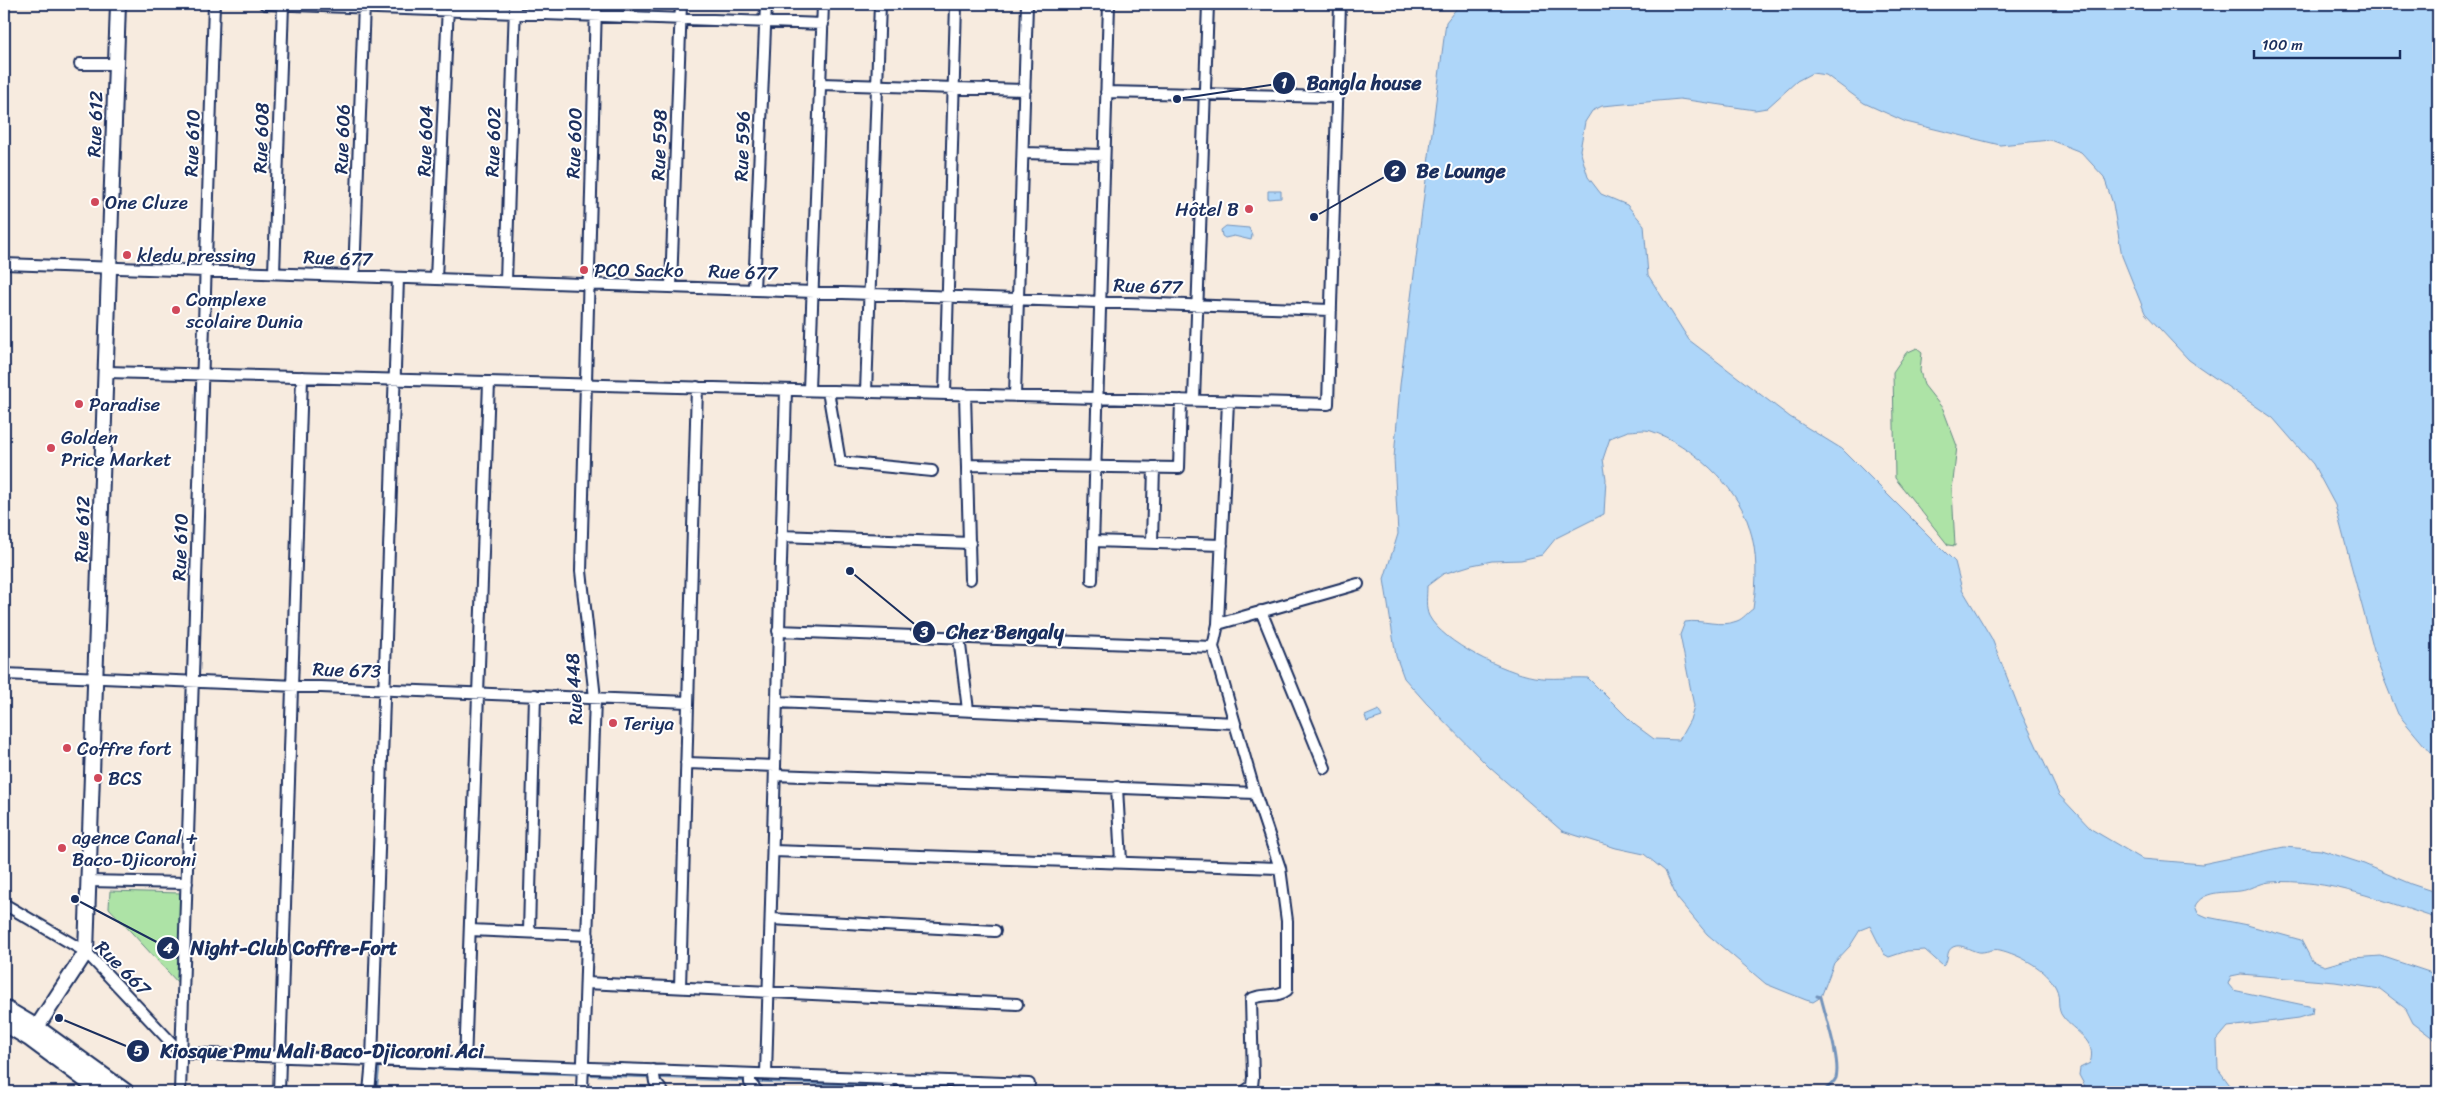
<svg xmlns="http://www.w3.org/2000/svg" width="2442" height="1096" font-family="Sriracha,sans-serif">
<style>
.green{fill:#ade3a6;stroke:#648982}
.water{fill:#aed6f9;stroke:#7393bb;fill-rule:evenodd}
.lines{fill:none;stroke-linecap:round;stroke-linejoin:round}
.stream{stroke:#7393bb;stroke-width:3}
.street-casing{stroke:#1b2f5e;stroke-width:14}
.secondary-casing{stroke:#1b2f5e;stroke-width:18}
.primary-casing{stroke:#1b2f5e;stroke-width:19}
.street{stroke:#fff;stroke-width:10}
.secondary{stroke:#fff;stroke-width:14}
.primary{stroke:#fff;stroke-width:15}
.poi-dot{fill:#d1495b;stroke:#fff;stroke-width:2}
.labels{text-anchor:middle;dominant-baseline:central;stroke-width:4;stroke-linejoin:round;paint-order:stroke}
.street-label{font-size:19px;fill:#1b2f5e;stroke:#fff}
.poi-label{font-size:19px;fill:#1b2f5e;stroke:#fff;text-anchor:start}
.leader{fill:none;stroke:#1b2f5e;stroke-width:2}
.callout-dot{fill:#1b2f5e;stroke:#fff;stroke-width:2}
.mark-label{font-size:15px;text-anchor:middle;font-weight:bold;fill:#fff}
.callout-label{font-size:20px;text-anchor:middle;font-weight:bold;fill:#1b2f5e;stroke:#fff;stroke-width:4;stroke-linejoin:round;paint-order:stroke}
</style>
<rect width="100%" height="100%" fill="#f7ebdf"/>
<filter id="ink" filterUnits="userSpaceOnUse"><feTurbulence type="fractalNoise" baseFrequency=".02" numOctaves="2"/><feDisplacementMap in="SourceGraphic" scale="10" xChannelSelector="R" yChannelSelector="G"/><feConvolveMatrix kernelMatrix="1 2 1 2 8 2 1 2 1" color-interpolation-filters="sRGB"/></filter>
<g filter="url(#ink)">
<path class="green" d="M1917,348L1922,352L1920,371L1924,385L1943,409L1957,446L1952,490L1955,546L1948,545L1895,478L1893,372L1906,353Z
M110,891L180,893L179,984L109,908Z"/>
<path class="water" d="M1460,4H2438V758L2430,752L2398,714L2377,662L2335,505L2313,464L2273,418L2189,360L2145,313L2122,256L2113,204L2104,177L2081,152L2050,140L2000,145L1906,122L1864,103L1826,75L1812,73L1797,81L1767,108L1755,110L1680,99L1602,106L1592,111L1585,122L1580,150L1588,177L1601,194L1627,205L1644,225L1648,275L1689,340L1790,417L1842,449L1955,562L1962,589L1992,639L2019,708L2059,795L2091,829L2142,859L2202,864L2284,847L2321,850L2364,864L2411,884L2438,893V919C2384,901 2328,878 2270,882C2259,883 2250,890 2240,891C2225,893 2203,890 2195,906L2198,913L2207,917L2247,925L2301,940L2312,961L2325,966L2353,958L2381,956L2438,975V1042L2413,1023L2406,1009L2380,989L2335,982L2241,974L2231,976L2228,984L2233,990L2313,1007L2312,1014L2299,1018L2228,1027L2217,1040L2218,1069L2235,1092H2088L2079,1075L2080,1068L2090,1063C2098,1040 2073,1031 2063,1017C2056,1009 2061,997 2056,988C2047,969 2020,955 2000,950C1993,948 1986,953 1978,952C1969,950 1961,943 1953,947C1945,951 1950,960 1943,966L1925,950L1907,951L1889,957L1884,954L1870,926L1860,930L1850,946L1834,963L1821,997L1813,1002L1806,1000L1766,984L1707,934L1677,898L1665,871L1644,854L1616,848L1562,831L1489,767L1427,704L1404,678L1396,656L1384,579L1398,534L1394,458L1400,385L1446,22ZM1628,431C1635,431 1644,429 1651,431C1690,444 1737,485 1749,526C1758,553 1757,581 1753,609C1748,612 1743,619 1737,621C1720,628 1702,619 1685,622L1680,635L1694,706L1690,720L1679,740L1654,739L1635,725L1588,678C1570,677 1551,680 1534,677C1505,672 1443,643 1429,616C1425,608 1427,595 1427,586L1443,574L1472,565L1492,561L1521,560L1542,555L1556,538L1604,514L1606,479L1603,459L1610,438Z
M1268,191H1281V198L1268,199Z
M1226,226L1249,228L1252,235L1251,240L1234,236L1225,238L1222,236L1221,230Z
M1379,710L1382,717L1367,722L1365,716Z"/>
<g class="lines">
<path class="stream" d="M1817,996L1821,997C1825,1015 1841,1061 1836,1078C1834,1083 1827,1088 1823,1092
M376,1092L379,1066L1004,1091"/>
<defs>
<path id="street" d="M265,4L823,24
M80,64H116
M820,84L1025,90
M1106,92L1338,97
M1023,153L1104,155
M4,264L1331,310
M274,273L283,4
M354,276L364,4
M436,279L448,5
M506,281L515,4
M671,287L681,4
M754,290L766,4
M106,372L1328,404L1340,4
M809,390L823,4
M828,391L840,462L932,471
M866,392L880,4
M945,394L956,4
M965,394L970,579
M1015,396L1027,4
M1194,400L1208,4
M1228,401L1218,624L1213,647L1255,793L1280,868L1287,921V990C1277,998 1262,993 1251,999L1253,1077L1252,1086L1244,1092
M967,465L1179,468L1181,400
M781,536L970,543
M1093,541L1222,545
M1152,542L1154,467
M1092,580L1109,4
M1261,611L1325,768
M1218,624L1358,584
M778,631L1213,647
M959,637L968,710
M4,674L688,702
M777,702L1235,723
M686,763L775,766
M775,775L1255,793
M1117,787L1121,862
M773,851L1280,868
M87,881L187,883
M4,904L86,952L181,1053L1029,1084
M771,919L995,931
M470,930L588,935
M529,932L535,695
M586,983L1017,1004
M680,987L697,387
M465,1064L489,382
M653,1070L655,1082L663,1092
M750,1074V1083L758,1092
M766,1074L786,390
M887,1079L890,1092
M180,1092L214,4
M279,1092L302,377
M369,1092L372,1060L398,278
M582,1092L595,698L581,571L596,4"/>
<path id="secondary" d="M31,1036L86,952L118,4"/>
<path id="primary" d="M4,1008L36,1027L126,1092
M4,1023L29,1038L102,1092"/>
</defs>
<use href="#street" class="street-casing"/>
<use href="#secondary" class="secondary-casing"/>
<use href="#primary" class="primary-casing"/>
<use href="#street" class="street"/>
<use href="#secondary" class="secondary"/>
<use href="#primary" class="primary"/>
</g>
</g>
<g class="poi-dot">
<circle cx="95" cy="202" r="5"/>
<circle cx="1249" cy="209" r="5"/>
<circle cx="127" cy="255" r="5"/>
<circle cx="584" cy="270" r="5"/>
<circle cx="176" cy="310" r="5"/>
<circle cx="79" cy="404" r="5"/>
<circle cx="51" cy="448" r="5"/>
<circle cx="613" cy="723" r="5"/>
<circle cx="67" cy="748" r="5"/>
<circle cx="98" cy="778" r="5"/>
<circle cx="62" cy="848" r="5"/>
</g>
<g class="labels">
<g class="street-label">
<text transform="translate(95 124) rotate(-88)">Rue 612</text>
<text transform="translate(261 138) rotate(-88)">Rue 608</text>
<text transform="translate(342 139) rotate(-88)">Rue 606</text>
<text transform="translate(425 141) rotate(-88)">Rue 604</text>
<text transform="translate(493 142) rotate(-88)">Rue 602</text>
<text transform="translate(192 143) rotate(-88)">Rue 610</text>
<text transform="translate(574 143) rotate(-88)">Rue 600</text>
<text transform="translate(659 145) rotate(-88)">Rue 598</text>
<text transform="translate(742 146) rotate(-88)">Rue 596</text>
<text transform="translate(338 258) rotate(2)">Rue 677</text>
<text transform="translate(743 272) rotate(2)">Rue 677</text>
<text transform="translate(1148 286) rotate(2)">Rue 677</text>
<text transform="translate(82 529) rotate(-88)">Rue 612</text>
<text transform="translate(180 547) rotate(-88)">Rue 610</text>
<text transform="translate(347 670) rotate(2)">Rue 673</text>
<text transform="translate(574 689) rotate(-93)">Rue 448</text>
<text transform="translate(123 968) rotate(45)">Rue 667</text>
</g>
<g class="poi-label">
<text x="105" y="202">One Cluze</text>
<text x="1239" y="209" text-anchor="end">Hôtel B</text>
<text x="137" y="255">kledu pressing</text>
<text x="594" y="270">PCO Sacko</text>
<text x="186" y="299">Complexe<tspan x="186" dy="22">scolaire Dunia</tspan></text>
<text x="89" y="404">Paradise</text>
<text x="61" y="437">Golden<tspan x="61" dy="22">Price Market</tspan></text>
<text x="623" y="723">Teriya</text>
<text x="77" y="748">Coffre fort</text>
<text x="108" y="778">BCS</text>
<text x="72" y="837">agence Canal +<tspan x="72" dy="22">Baco-Djicoroni</tspan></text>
</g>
</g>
<path class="leader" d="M1177 99L1284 83M1314 217L1395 171M850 571L924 632M75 899L168 948M59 1018L138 1051"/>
<g class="callout-dot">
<circle cx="1177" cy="99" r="5"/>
<circle cx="1314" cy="217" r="5"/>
<circle cx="850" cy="571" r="5"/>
<circle cx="75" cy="899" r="5"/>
<circle cx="59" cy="1018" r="5"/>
<circle cx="1284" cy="83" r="12"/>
<circle cx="1395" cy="171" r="12"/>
<circle cx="924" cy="632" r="12"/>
<circle cx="168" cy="948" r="12"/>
<circle cx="138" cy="1051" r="12"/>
</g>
<g class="mark-label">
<text x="1284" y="88">1</text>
<text x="1395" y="176">2</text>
<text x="924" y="637">3</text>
<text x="168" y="953">4</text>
<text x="138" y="1056">5</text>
</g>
<g class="callout-label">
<text x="1364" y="90">Bangla house</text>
<text x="1461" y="178">Be Lounge</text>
<text x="1005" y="639">Chez Bengaly</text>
<text x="294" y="955">Night-Club Coffre-Fort</text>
<text x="322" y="1058">Kiosque Pmu Mali Baco-Djicoroni Aci</text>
</g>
<rect width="2442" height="1096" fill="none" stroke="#fff" stroke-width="20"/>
<rect x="10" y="10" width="2422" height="1076" fill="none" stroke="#1b2f5e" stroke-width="2" filter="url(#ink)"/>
<path d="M2254 50v8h146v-8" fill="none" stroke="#1b2f5e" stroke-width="2.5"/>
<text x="2262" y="50" font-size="15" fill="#1b2f5e" stroke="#ffffff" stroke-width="4" paint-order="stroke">100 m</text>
</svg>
